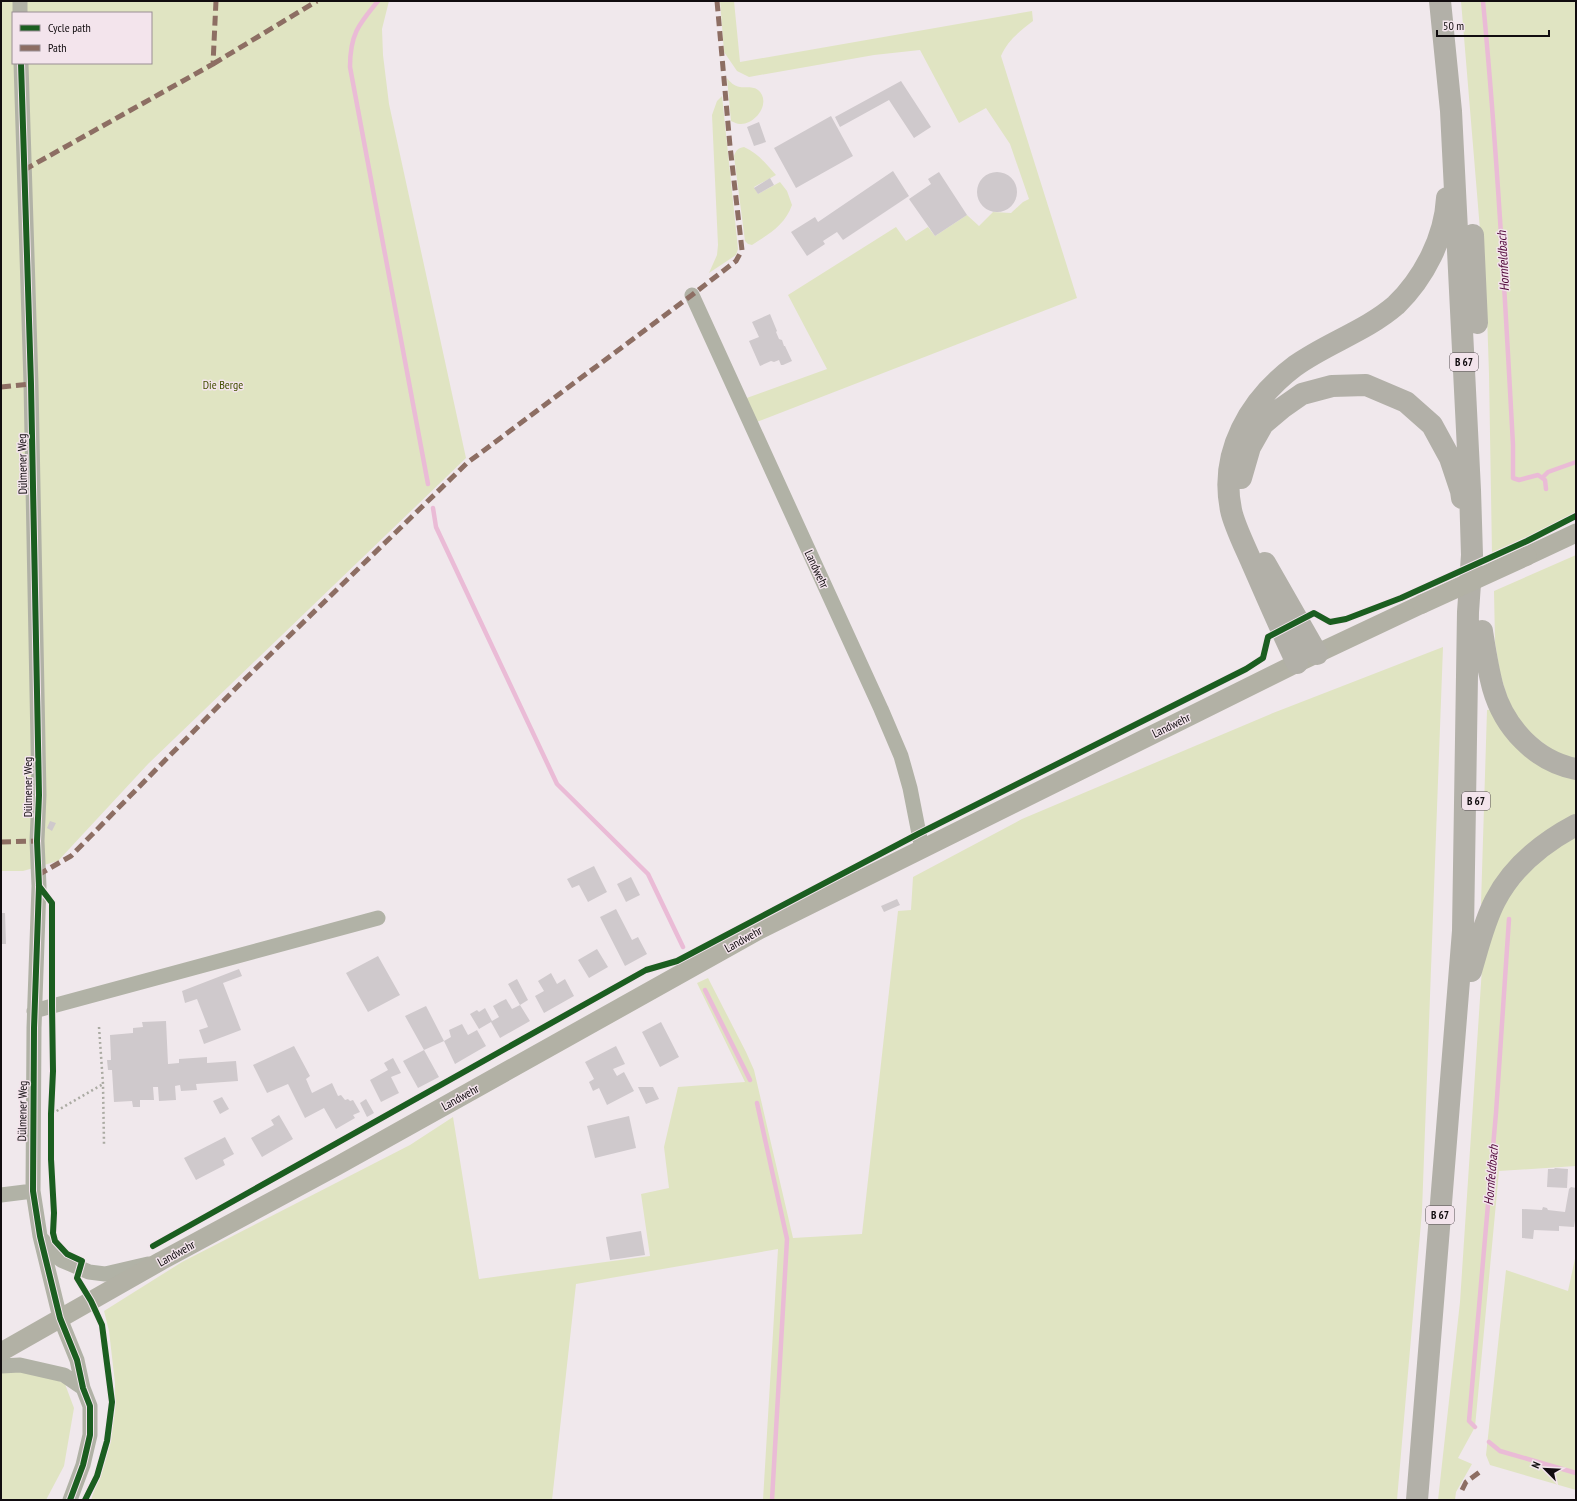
<svg xmlns="http://www.w3.org/2000/svg" width="1577" height="1501" font-family="'PT Sans Narrow',sans-serif">
<style>
.green{fill:#e0e4c2;fill-rule:evenodd}
.lines{fill:none;stroke-linecap:round;stroke-linejoin:round}
.stream{stroke:#eabbd6;stroke-width:4.5}
.building{fill:#cfc9cc}
.path{stroke:#aaaaa2;stroke-width:2.5;stroke-dasharray:2 3;stroke-linecap:butt}
.minor{stroke:#b1b2a6;stroke-width:15}
.major{stroke:#b2b1a5;stroke-width:19}
.highway{stroke:#b2b0a8;stroke-width:22}
.major-bridge{stroke:#b2b1a5;stroke-width:19}
.quiet{stroke:#8d6e63;stroke-width:5;stroke-dasharray:10 5;stroke-linecap:butt}
.cycleway-casing{stroke:#f3e4ec;stroke-width:8}
.cycleway{stroke:#1b5e20;stroke-width:6}
.labels{text-anchor:middle;dominant-baseline:central;stroke-width:3;stroke-linejoin:round;paint-order:stroke}
.shield{fill:#f3e4ec;stroke:#554d51;stroke-width:1}
.shield-label{font-size:11px;font-weight:bold;fill:#110c0f}
.park-label{font-size:12px;fill:#455003;stroke:#f3e4ec}
.street-label{font-size:12px;fill:#110c0f;stroke:#f3e4ec}
.water-label{font-size:13px;font-style:italic;fill:#4f0538;stroke:#f3e4ec}
</style>
<rect width="100%" height="100%" fill="#f0e8ec"/>
<path class="green" d="M1,1H389L382,29L383,55L389,104L466,458L148,764L58,861L23,871H1ZM13,13H151V63H13Z
M720,1H734L740,62L1032,11L1033,21C1019,32 1008,40 1001,56L1077,298L754,423L744,399L827,369L788,295L896,227L906,241L928,227L935,236L967,215L979,226L993,212L1011,213L1023,202L1029,199L1010,144L986,108L959,123L920,50L874,55L749,77L737,71L724,52Z
M1461,1H1576V512L1526,539L1492,554L1489,374L1487,314Z
M727,78C730,82 734,86 740,87C749,88 757,85 762,95C768,108 753,125 740,124C737,124 734,122 731,121Z
M722,96L738,249L736,255L709,273L717,255L718,245L712,115L717,101Z
M744,147C758,153 766,164 776,175L754,187L758,194L780,182L787,191L792,205C785,225 769,234 752,245L748,244L745,241L734,156C736,150 738,148 744,147Z
M1576,555V761L1565,759L1525,730L1509,703L1500,673L1495,642L1494,591Z
M1443,647L1422,1211L1397,1500H763L778,1249L576,1284L552,1500H91L108,1449L115,1411V1383L109,1331L104,1311L182,1262L410,1145L453,1117L479,1279L650,1256L641,1194L669,1188L664,1147L678,1087L745,1082L697,983L708,978L746,1052L754,1070L793,1238L862,1234L898,911L911,910L913,877L1022,819L1273,713Z
M1494,709L1576,775V816L1486,906L1481,904L1487,710Z
M1576,831V1166L1499,1171L1475,1427L1458,1458L1472,1464L1456,1492L1455,1500H1438L1460,1302L1482,968L1497,915L1520,876Z
M1576,1254V1490L1490,1465L1486,1455L1506,1270L1568,1291Z
M30,1371L51,1377L65,1384L74,1408L64,1466L46,1500H1V1373Z"/>
<g class="lines">
<path class="stream" d="M378,1C358,25 350,35 350,67L428,484
M1483,1C1497,149 1505,297 1513,445V478L1519,480L1538,475L1545,480L1546,489
M1542,478L1548,472L1576,462
M433,508L436,527L557,784L648,874L683,947
M705,990L750,1080
M757,1103L787,1239L772,1500
M1475,1427L1469,1421L1496,1113L1509,919
M1489,1442L1500,1451L1576,1473"/>
</g>
<path class="building" d="M901,81L931,127L914,138L889,100L840,127L835,117Z
M831,116L853,156L796,188L774,148Z
M759,122L766,142L754,146L747,127Z
M893,171L909,196L843,240L837,232L823,241L825,244L807,256L791,232L815,217L818,222Z
M977 192a20 20 0 1 1 40 0a20 20 0 1 1-40 0Z
M939,172L967,215L935,236L909,199L931,184L928,179Z
M770,178L774,185L758,194L754,188Z
M770,314L777,331L776,332L779,339L782,340L784,346H785L792,361L783,365H781L779,360L774,362L771,361L760,366L749,341L759,337L752,322Z
M50,821L56,823L52,831L47,828Z
M594,866L607,892L588,902L579,885L572,888L567,879Z
M631,877L640,895L626,902L617,884Z
M897,899L900,905L884,912L881,906Z
M616,909L632,940L638,937L647,954L625,966L600,917Z
M1,913H5L6,944H1Z
M597,949L608,967L589,978L578,960Z
M378,956L400,995L368,1012L346,973Z
M239,969L242,976L223,983L241,1030L204,1044L199,1030L208,1027L197,999L185,1003L182,991Z
M551,973L557,984L565,979L574,996L544,1013L535,996L544,991L538,981Z
M517,979L528,1000L520,1005L530,1021L500,1038L491,1022L479,1029L470,1014L477,1010L479,1012L485,1008L492,1021L499,1017L493,1006L500,1002L506,999L512,1009L520,1005L508,984Z
M426,1006L444,1041L424,1050L405,1016Z
M166,1021L168,1064L179,1063V1059L207,1057V1063L236,1061L238,1081L196,1084L197,1090L181,1091L180,1085L175,1086L176,1100L159,1101L158,1087H153L154,1100H140V1107H133L132,1101L114,1102L112,1070H108L107,1060H111L110,1035L133,1033V1028L143,1027L142,1022Z
M661,1022L679,1057L660,1067L642,1032Z
M462,1024L468,1035L477,1030L486,1046L455,1064L444,1041L451,1037L449,1030Z
M294,1046L310,1076L306,1079L312,1093L332,1083L338,1096L341,1095L345,1100L348,1099L350,1101L353,1100L360,1112L353,1115L355,1118L336,1129L324,1108L305,1118L288,1084L267,1093L253,1065Z
M616,1046L625,1064L613,1069L617,1076L624,1072L634,1091L607,1105L599,1088L593,1091L589,1082L594,1079L585,1062Z
M424,1050L439,1077L418,1088L403,1061Z
M393,1058L401,1073L391,1077L399,1093L381,1102L370,1080L388,1070L384,1063Z
M638,1087H653L659,1099L646,1104Z
M222,1097L229,1109L220,1114L213,1101Z
M366,1099L374,1113L367,1117L360,1103Z
M279,1115L293,1139L262,1157L251,1138L274,1125L271,1120Z
M629,1116L636,1148L595,1158L587,1126Z
M225,1137L234,1154L223,1160L225,1165L196,1180L184,1158Z
M1555,1168L1568,1169L1567,1188L1547,1187L1548,1169H1554Z
M1571,1187L1576,1188V1214L1574,1227L1559,1226V1231L1534,1230L1533,1239L1522,1238V1209L1542,1210L1543,1207L1547,1208L1548,1210L1565,1212L1569,1189Z
M641,1231L645,1255L610,1260L606,1237Z"/>
<g class="lines">
<path class="path" d="M99,1027L103,1084L104,1144
M48,1116L103,1084"/>
<path class="minor" d="M20,1V13
M21,63L31,384L39,795L37,841L39,886L34,1028L33,1191L40,1236L60,1318L77,1360L83,1388L90,1406V1435L83,1465L70,1500
M692,295L881,709L901,756L910,788L922,849
M34,1011L378,918
M1,1195L33,1191
M43,1240L50,1251L61,1260L89,1272L105,1274L148,1264
M1,1366L20,1365L64,1375L83,1388"/>
<path class="major" d="M1527,556L1576,533
M1,1352L161,1261L337,1166L759,930L1297,663L1422,604"/>
<path class="highway" d="M1473,235L1477,323
M1241,478L1250,447L1263,424L1282,408L1302,394L1332,386L1366,385L1406,402L1432,425L1450,458L1461,491L1462,498
M1265,563L1317,654
M1482,631C1485,650 1488,670 1493,688C1504,727 1535,761 1576,769
M1297,663C1281,630 1267,597 1252,563C1246,549 1234,525 1231,510C1219,452 1250,400 1295,366C1327,343 1366,331 1396,305C1424,278 1445,237 1447,198
M1471,971C1478,948 1484,922 1495,901C1513,866 1542,843 1576,825
M1417,1500L1463,931L1468,612L1472,555L1470,490L1451,111L1440,1"/>
<path class="major-bridge" d="M1422,604L1527,556"/>
<path class="quiet" d="M213,64L317,1
M24,170L213,64L216,1
M1,387L31,384
M1,842L37,841
M38,875L71,856L245,679L467,463L692,295L736,261L742,250L730,146L717,1
M1462,1490L1466,1482L1481,1471"/>
<defs>
<path id="cycleway" d="M21,63L31,384L39,795L37,841L39,886L34,1028L33,1191L40,1236L60,1318L77,1360L83,1388L90,1406V1435L83,1465L70,1500
M39,886L52,903V1006L53,1071L51,1114V1159L54,1213L53,1233L55,1241L67,1254L82,1261L77,1278L91,1301L102,1325L112,1402L107,1441L97,1476L85,1500
M153,1246L646,970L677,961L918,834L1246,669L1263,658L1268,637L1314,613L1330,622L1346,619L1401,598L1527,541L1576,516"/>
</defs>
<use href="#cycleway" class="cycleway-casing"/>
<use href="#cycleway" class="cycleway"/>
</g>
<g class="labels">
<g class="shield">
<rect x="1450" y="353" width="28" height="18" rx="3"/>
<rect x="1462" y="792" width="28" height="18" rx="3"/>
<rect x="1426" y="1206" width="28" height="18" rx="3"/>
</g>
<g class="shield-label">
<text x="1464" y="362">B 67</text>
<text x="1476" y="801">B 67</text>
<text x="1440" y="1215">B 67</text>
</g>
<g class="park-label">
<text x="223" y="384">Die Berge</text>
</g>
<g class="street-label">
<text transform="translate(22 464) rotate(-91)">Dülmener Weg</text>
<text transform="translate(817 569) rotate(65)">Landwehr</text>
<text transform="translate(1171 725) rotate(-26)">Landwehr</text>
<text transform="translate(27 787) rotate(-90)">Dülmener Weg</text>
<text transform="translate(743 939) rotate(-29)">Landwehr</text>
<text transform="translate(460 1097) rotate(-29)">Landwehr</text>
<text transform="translate(22 1111) rotate(-89)">Dülmener Weg</text>
<text transform="translate(176 1253) rotate(-29)">Landwehr</text>
</g>
<g class="water-label">
<text transform="translate(1503 261) rotate(-93)">Hornfeldbach</text>
<text transform="translate(1491 1175) rotate(-85)">Hornfeldbach</text>
</g>
</g>
<rect width="1577" height="1501" fill="none" stroke="#110c0f" stroke-width="4"/>
<rect x="12" y="12" width="140" height="52" fill="#f3e4ec" stroke="#998e94"/>
<rect x="20" y="25" width="20" height="6" fill="#1b5e20" stroke="#998e94"/>
<text x="48" y="32" font-size="12" fill="#110c0f">Cycle path</text>
<rect x="20" y="45" width="20" height="6" fill="#8d6e63" stroke="#998e94"/>
<text x="48" y="52" font-size="12" fill="#110c0f">Path</text>
<g transform="translate(1545 1469) rotate(294)" stroke="#f3e4ec" stroke-width="3" paint-order="stroke">
<path d="M0-3L7 15L0 10L-7 15Z" fill="#110c0f"/>
<text y="-6" font-size="11" font-weight="bold" text-anchor="middle" fill="#110c0f">N</text>
</g>
<path d="M1437 30v6h112v-6" fill="none" stroke="#110c0f" stroke-width="2"/>
<text x="1443" y="30" font-size="12" fill="#110c0f" stroke="#f3e4ec" stroke-width="3" paint-order="stroke">50 m</text>
</svg>
